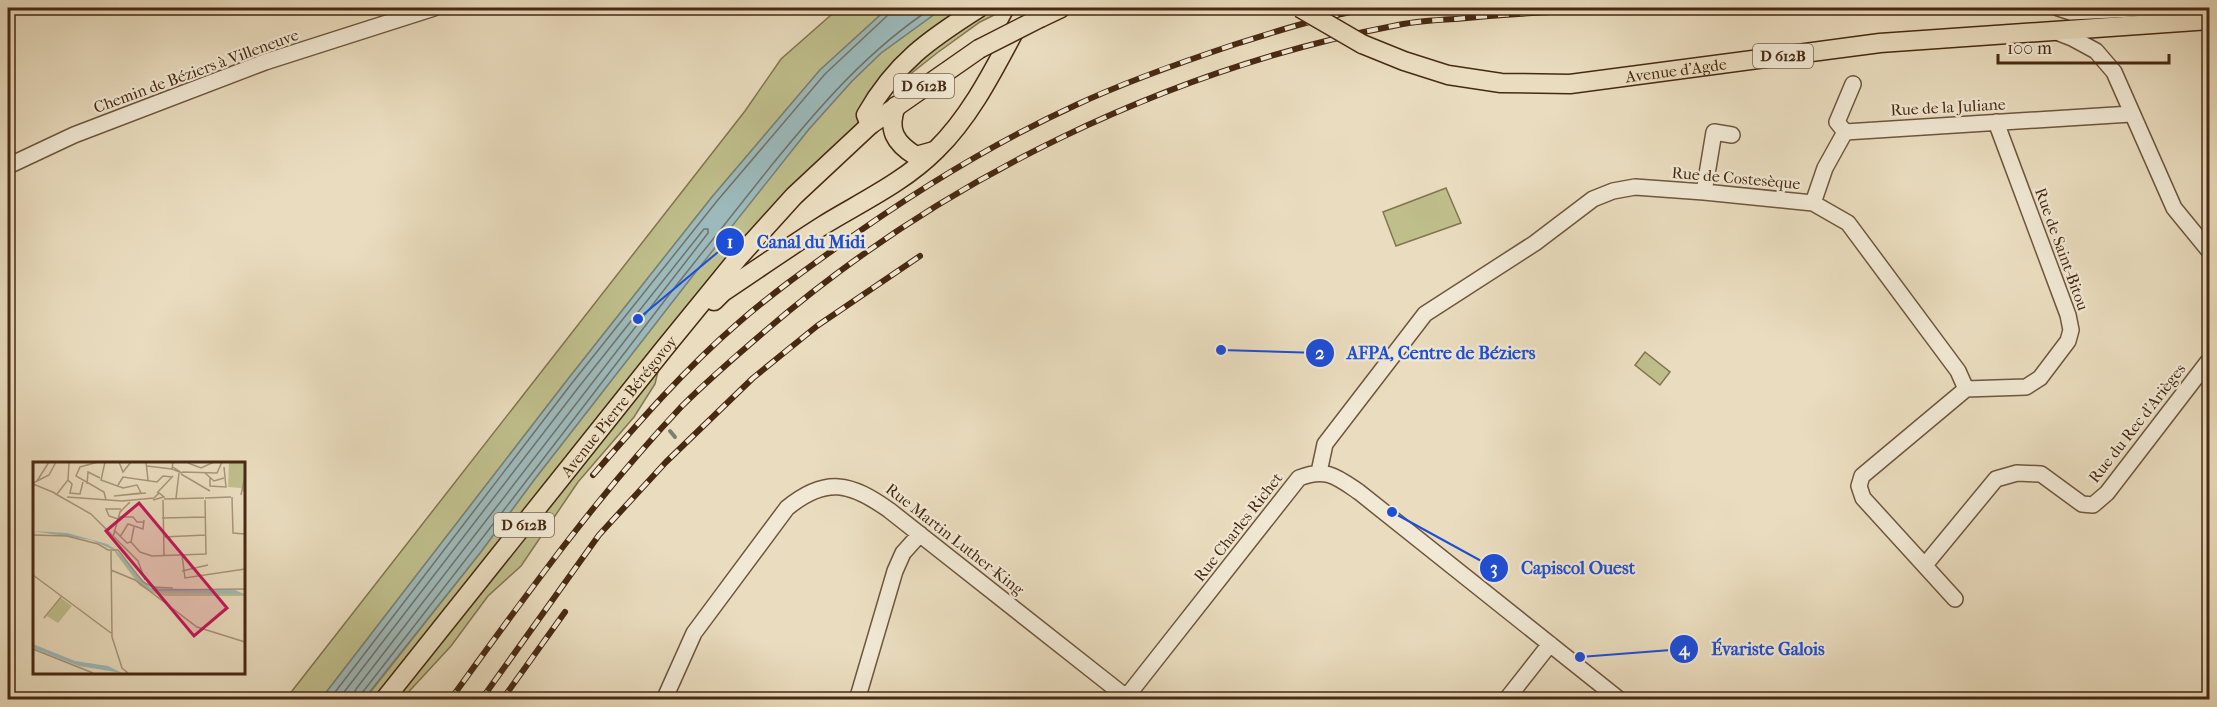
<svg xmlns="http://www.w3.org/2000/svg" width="2217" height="707" font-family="'IM FELL French Canon',serif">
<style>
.green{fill:#bfbf8c;stroke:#84744f;stroke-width:1.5}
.water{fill:#9cbabc;stroke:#7a8078;stroke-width:1.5}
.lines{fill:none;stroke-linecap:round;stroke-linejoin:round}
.shore{stroke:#727267;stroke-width:1.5}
.stream{stroke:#7a8078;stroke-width:4}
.minor-casing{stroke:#70563d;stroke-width:18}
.major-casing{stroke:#482912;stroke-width:21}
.minor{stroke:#f1e9d5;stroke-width:15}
.major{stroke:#eaddbf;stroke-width:18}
.rail-casing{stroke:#482912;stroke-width:6}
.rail{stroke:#f1e9d5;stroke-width:4;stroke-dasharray:11;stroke-linecap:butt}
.major-bridge-casing{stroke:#482912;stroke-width:21;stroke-linecap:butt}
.major-bridge{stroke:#eaddbf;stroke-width:18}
.labels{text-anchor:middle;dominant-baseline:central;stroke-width:4.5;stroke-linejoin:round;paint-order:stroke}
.shield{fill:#f1e9d5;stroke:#7b634c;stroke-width:1.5}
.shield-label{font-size:15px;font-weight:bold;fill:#482912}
.street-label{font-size:16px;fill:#482912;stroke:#f1e9d5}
.inset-road{fill:none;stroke:#a9957a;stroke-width:1.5}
.view{fill:#c2185b;fill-opacity:0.15;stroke:#c2185b;stroke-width:3}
.inset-edge{fill:none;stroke:#482912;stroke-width:3}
.leader{fill:none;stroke:#1d4ed8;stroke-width:2}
.callout-dot{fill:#1d4ed8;stroke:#f1e9d5;stroke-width:2}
.mark-label{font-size:18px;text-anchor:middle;font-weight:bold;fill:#fff}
.callout-label{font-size:18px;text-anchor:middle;font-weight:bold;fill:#1d4ed8;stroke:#f1e9d5;stroke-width:4.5;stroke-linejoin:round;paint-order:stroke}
</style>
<rect width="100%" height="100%" fill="#eaddbf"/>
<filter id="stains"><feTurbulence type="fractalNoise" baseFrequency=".00333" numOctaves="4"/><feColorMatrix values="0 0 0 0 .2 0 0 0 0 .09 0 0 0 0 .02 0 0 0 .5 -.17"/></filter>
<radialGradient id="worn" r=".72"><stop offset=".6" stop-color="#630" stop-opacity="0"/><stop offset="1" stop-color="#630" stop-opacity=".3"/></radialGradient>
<path class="green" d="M839,8H888L820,70L712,197L568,379L321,699L285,700L745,111L781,59Z
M943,8H1008L980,22L937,53L884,95L663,350L655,384L634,417L578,482L521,566L488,596L451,646L402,699L364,700L480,553L534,480L738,217L809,129L852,81L881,53Z
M1446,188L1461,223L1396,246L1383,212Z
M1645,352L1670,372L1660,385L1635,365Z"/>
<path class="water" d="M888,8H943L881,53L852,81L809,129L691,278L534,480L480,553L364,699H321L568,379L712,197L820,70Z"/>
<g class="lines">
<path class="shore" d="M329,700L572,383L717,201L825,74L889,14L891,8
M338,700L578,388L704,229H708V233C590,385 474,538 356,689L352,700
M360,700L362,693C467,559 571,423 675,287C707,247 739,206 771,166C819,107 868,50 932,8"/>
<path class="stream" d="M670,431L675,437"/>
<defs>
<path id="minor" d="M2058,8L2070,12L2155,8
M2054,31L2072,38L2096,51L2114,72L2174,208L2210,252
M1845,132L1837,122L1853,84
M8,166L74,135L265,62L434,8
M1704,192L1714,132L1732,135
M1813,203L1825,168L1845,132L2131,114
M1966,389L2026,387L2040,378L2068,341L2071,330L2068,315L1996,122
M1319,472L1325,444L1425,314L1535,243L1593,199L1613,191L1635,187L1704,192L1813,203L1848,223L1958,371L1966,389
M1925,565L1996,479L2017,473L2041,474L2082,504L2093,505L2107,493L2210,359
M1955,599L1863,498L1859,486L1862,476L1966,389
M664,700L694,633L787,508C826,476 851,483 889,510L1126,697
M857,700L895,571L903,553L920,534
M1124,700L1299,478C1326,467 1337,477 1359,492L1620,700
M1506,700L1550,644"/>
<g id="major">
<path d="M1040,18L1061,8"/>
<path id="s1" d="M1362,44L1404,61L1448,75L1501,83L1570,84L1880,43L2210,20"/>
<path d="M896,106C887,130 895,143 916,156L934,151"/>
<path d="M870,125L866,115C895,63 930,39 979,8"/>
<path d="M714,301L723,292C756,270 789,247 822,226C861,202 903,183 936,150C976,111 1000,56 1027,8"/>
<path id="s2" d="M384,700L663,350L738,258L794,196L870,125L979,49"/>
</g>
</defs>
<use href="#minor" class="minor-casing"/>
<use href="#major" class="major-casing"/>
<use href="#minor" class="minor"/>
<use href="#major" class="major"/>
<defs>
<path id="rail" d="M1413,8H1414
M593,475C639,422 684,370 737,324C770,295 805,270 840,245C914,192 993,143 1076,105C1127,81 1182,62 1236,44C1280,30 1325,16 1371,8
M450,700C524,598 596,497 682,406C708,380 736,356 764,332C941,179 1168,69 1398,25C1417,21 1437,20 1456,19C1524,12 1593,10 1662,8
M481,700L599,535L666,462L753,378L817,326L920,256
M502,700L565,612"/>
</defs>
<use href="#rail" class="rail-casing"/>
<use href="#rail" class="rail"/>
<defs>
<path id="major-bridge" d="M1300,8L1362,44
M979,49L1040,18"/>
</defs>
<use href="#major-bridge" class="major-bridge-casing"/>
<use href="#major-bridge" class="major-bridge"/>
</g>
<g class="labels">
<g class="shield">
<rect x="1753" y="44" width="60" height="24" rx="4.5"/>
<rect x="894" y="74" width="60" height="24" rx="4.5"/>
<rect x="494" y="513" width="60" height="24" rx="4.5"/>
</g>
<g class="shield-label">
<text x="1783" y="56">D 612B</text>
<text x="924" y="86">D 612B</text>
<text x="524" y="525">D 612B</text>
</g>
<g class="street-label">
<text stroke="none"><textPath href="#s1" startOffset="321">Avenue d'Agde</textPath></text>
<text transform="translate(196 71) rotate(-20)">Chemin de Béziers à Villeneuve</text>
<text transform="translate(1948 107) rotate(-3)">Rue de la Juliane</text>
<text transform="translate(1736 178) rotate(5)">Rue de Costesèque</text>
<text transform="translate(2062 249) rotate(70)">Rue de Saint-Bitou</text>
<text stroke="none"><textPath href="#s2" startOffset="376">Avenue Pierre Bérégovoy</textPath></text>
<text transform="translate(2137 423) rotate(-52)">Rue du Rec d'Arièges</text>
<text transform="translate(1238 527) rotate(-52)">Rue Charles Richet</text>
<text transform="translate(955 539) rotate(38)">Rue Martin Luther-King</text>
</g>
</g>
<g transform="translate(33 462)">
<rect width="212" height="212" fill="#eaddbf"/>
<path d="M196,0H211V31L208,26L195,25ZM81,89L88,95L103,116L122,130H197L211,132V134H132L117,130L106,123ZM28,136L39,144L25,161L14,154Z" fill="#bfbf8c"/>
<path d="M0,69L34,71L74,82L82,87L117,126L202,128L211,132L122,130L108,123L81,88L58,78ZM0,182L42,199L75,204L89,211L46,204L0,186Z" fill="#9cbabc"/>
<path class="inset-road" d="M65,0L47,5L43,14L71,30L73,38M72,0L68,18L90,26L104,23L108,31M86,0L90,10L98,0M113,0L115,18M140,0L139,7L149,11L140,5M155,1L168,6L181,0M114,4L139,7M149,10L184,11L189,0M172,11L181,19L191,16M148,12L177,29M177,16V24L193,25L191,5M35,18L39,22L37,31L47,32L50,20M4,19L16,0M0,21L16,13L23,0M0,22L22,31M54,22L55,10L67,16M85,23L90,15L124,20L130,14L139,15M21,31L58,52L105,99L112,118M108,31L81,34L113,31M124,31L140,14M24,32L35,18L36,0M208,33L212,14M34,35L89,39L121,36M199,35L200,71L212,72M143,36L146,11M172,36L198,35M131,37L171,36M120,38L131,35L126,31L121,36M130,38L131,93M85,55H100L104,60H111M129,56L173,55M85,57L76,54L73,47H88M101,65L98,80L107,90L119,94L173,92L172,38M81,68L94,81L98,80M0,73L34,74L65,82L75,88H85L110,120L125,128L212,127M80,75L87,50L97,40M87,75L95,62L110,67L111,58M130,75L173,73M78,89L79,175L89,206L95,211M149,93L152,116L212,107M78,108L102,118L164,165L212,180M149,109L175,103M0,113L78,171M120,125L140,126M11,156L28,135M0,187L60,211"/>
<path class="view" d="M106,41L194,146L161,174L73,69Z"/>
<rect width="212" height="212" class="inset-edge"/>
</g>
<path class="leader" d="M638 319L730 242M1221 350L1320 353M1392 512L1494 568M1580 657L1684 649"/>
<g class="callout-dot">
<circle cx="638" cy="319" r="6"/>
<circle cx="1221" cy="350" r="6"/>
<circle cx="1392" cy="512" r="6"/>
<circle cx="1580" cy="657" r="6"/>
<circle cx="730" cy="242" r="15"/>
<circle cx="1320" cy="353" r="15"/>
<circle cx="1494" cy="568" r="15"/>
<circle cx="1684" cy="649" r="15"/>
</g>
<g class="mark-label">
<text x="730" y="248">1</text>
<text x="1320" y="359">2</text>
<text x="1494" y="574">3</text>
<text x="1684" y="655">4</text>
</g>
<g class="callout-label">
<text x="811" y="248">Canal du Midi</text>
<text x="1441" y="359">AFPA, Centre de Béziers</text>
<text x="1578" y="574">Capiscol Ouest</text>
<text x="1768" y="655">Évariste Galois</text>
</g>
<rect width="2217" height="707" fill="none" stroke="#eaddbf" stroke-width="30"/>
<rect x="9" y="9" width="2199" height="689" fill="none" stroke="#482912" stroke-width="3"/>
<rect x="15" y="15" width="2187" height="677" fill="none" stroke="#482912" stroke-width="1.5"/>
<path d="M1998 54v9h171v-9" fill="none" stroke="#482912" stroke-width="3"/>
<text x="2007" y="54" font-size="18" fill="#482912" stroke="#f1e9d5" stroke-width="4.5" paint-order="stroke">100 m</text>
<rect width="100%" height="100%" filter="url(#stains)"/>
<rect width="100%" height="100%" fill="url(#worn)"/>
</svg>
